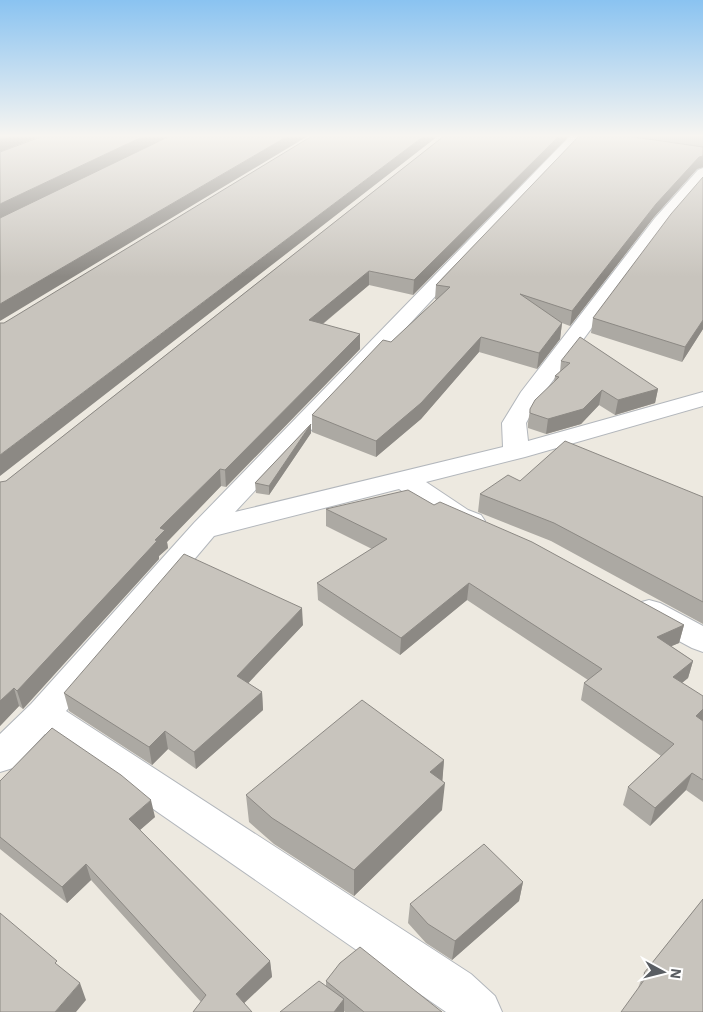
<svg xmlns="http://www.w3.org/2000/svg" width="703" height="1012" font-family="'IBM Plex Sans',sans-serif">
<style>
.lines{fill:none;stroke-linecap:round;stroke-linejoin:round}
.minor-casing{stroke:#b3b7bc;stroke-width:2}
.minor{fill:#fff;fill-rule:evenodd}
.wall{fill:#aca9a3}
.shaded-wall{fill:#8c8984}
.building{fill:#c8c4bd;stroke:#8c8984}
</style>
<rect width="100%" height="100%" fill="#ede9e0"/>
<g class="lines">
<defs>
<path id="minor" d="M570,136H584L235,512L503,447L502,423L521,392L655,218L698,170L703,168V183L667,226L540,398L526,423L528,441L703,392V406L525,457L426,482L468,510L481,515L485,521L481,527C452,535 422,504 399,489L214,536L66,711L471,974L495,996L502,1012H446L45,734L13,768L0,772V734L31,704L194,523Z
M649,600L660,603L703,626V652L692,648L638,619L633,611L638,603Z"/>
</defs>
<use href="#minor" class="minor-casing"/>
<use href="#minor" class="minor"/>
</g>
<path class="wall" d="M444,136H569L413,295L369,285L323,324L360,349L226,487L221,486L167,542L168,548L159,556V559L23,709L19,706L0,726L6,481Z
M579,136H703V167L697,169L654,217L570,326L562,323L560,339L537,369L479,352L421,419L376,457L312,432V415L437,300L435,299L436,285Z
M593,318L703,329L682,362L591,333Z
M561,361L658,389L655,403L615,415L599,405L581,424L546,434L528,428V423L530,409L554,382L555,376L560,372Z
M311,424V433L269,495L256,493L255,483Z
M520,481L703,497V624L551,541L478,512L480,494Z
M434,505L684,625L679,643L671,646L693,661L688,678L682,683L703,721V802L686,790L650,826L623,805L628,787L661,756L581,700L584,683L588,680L467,600L400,655L318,600L317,583L372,549L326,526V509Z
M303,625L248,683L262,692L263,710L196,769L168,749L152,765L69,711L64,693Z
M444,760L442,781V810L354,896L274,844L249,822L246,795Z
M0,781L155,817L140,830L270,961L272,977L201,1002L91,880L67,903L0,849Z
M523,882L519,901L452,960L426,943L408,923L410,904Z
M703,899L638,988L644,973Z
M326,981L442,1012H345L344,1011V1012H280L326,986Z"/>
<path class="shaded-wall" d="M9,136H41L0,152V139Z
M144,136H170L0,219V204Z
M288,136H308L0,321V304Z
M424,136H438L0,476V455Z
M559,136H569L413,295L414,280Z
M703,156V167L697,169L654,217L570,326L572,311L656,204L699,157Z
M369,271V285L309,335V320Z
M703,320V329L682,362L685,347Z
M562,323L560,339L537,369L539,353Z
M360,334V349L226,487L225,470Z
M481,337L479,352L421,419L376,457V441Z
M658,389L655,403L615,415L618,400Z
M602,390L599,405L581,424L546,434L548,419Z
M311,424V433L269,495V486Z
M220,469L221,486L167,542L168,548L159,556V559L23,709L17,691L155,540L160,528Z
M469,583L467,600L400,655L401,638Z
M302,608L303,625L239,693L237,676Z
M684,625L679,643L653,654L657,637Z
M693,661L688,678L668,694L673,677Z
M14,688L19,706L0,726V701Z
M262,692L263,710L196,769L194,752Z
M703,709V720L690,734L696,716Z
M165,731L168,749L152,765L149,747Z
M444,760L442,786L445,783L442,810L354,896V870L430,772Z
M692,773L686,790L650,826L655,808Z
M151,800L155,817L133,836L129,819Z
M86,864L91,880L67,903L62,887Z
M523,882L519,901L452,960L455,941Z
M270,961L272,977L238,1009L236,994Z
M80,983L86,1000L76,1012H55Z
M344,999V1012H334Z"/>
<path class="building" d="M0,136H9L0,139Z
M43,136H144L0,204V152Z
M170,136H288L0,304V218Z
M312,136H424L0,455V323H4Z
M444,136H559L414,280L369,271L309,320L360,334L225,470L220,469L160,528L165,530L155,540L157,541L17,691L14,688L0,701V482L6,481Z
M579,136H627L703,147V156L699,157L656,204L572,311L520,294L562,323L539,353L481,337L421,403L376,441L312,415L383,340L391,342L450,287L436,285Z
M703,177V320L685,347L593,318L671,214Z
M580,337L658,389L618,400L602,390L583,409L548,419L530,413V409L535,400L559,377L555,376L570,363L561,361Z
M311,424L269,486L255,483Z
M565,441L703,497V602L554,523L480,494L508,475L520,481Z
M408,490L434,505L440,502L532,542L684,625L657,637L693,661L673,677L703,696V709L696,716L703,721V780L692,773L655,808L628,787L674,744L584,683L602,669L469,583L401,638L317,583L387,539L326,509Z
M184,554L302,608L237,676L262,692L194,752L165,731L149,747L64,693Z
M362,700L444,760L430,772L445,783L354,870L272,818L246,795Z
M52,728L121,775L151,800L129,819L270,961L236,994L252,1012H193L206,995L86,864L62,887L0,837V781Z
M484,844L523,882L455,941L428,924L410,904Z
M703,899V1012H621L647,976L644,973Z
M0,913L57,961L55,963L80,983L55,1012H0Z
M360,947L442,1012H364L326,981L340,963Z
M319,981L344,999L334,1012H280Z"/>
<linearGradient id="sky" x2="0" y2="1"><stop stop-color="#8ac3f1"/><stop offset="0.49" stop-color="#f7f5f1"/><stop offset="1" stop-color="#f7f5f1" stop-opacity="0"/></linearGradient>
<rect width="703" height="277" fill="url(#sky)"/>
<g transform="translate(663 972) rotate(97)" stroke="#ffffff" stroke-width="4" paint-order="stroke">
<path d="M0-4L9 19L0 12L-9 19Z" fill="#595d62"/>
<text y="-8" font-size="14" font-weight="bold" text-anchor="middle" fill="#595d62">N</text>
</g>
</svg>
